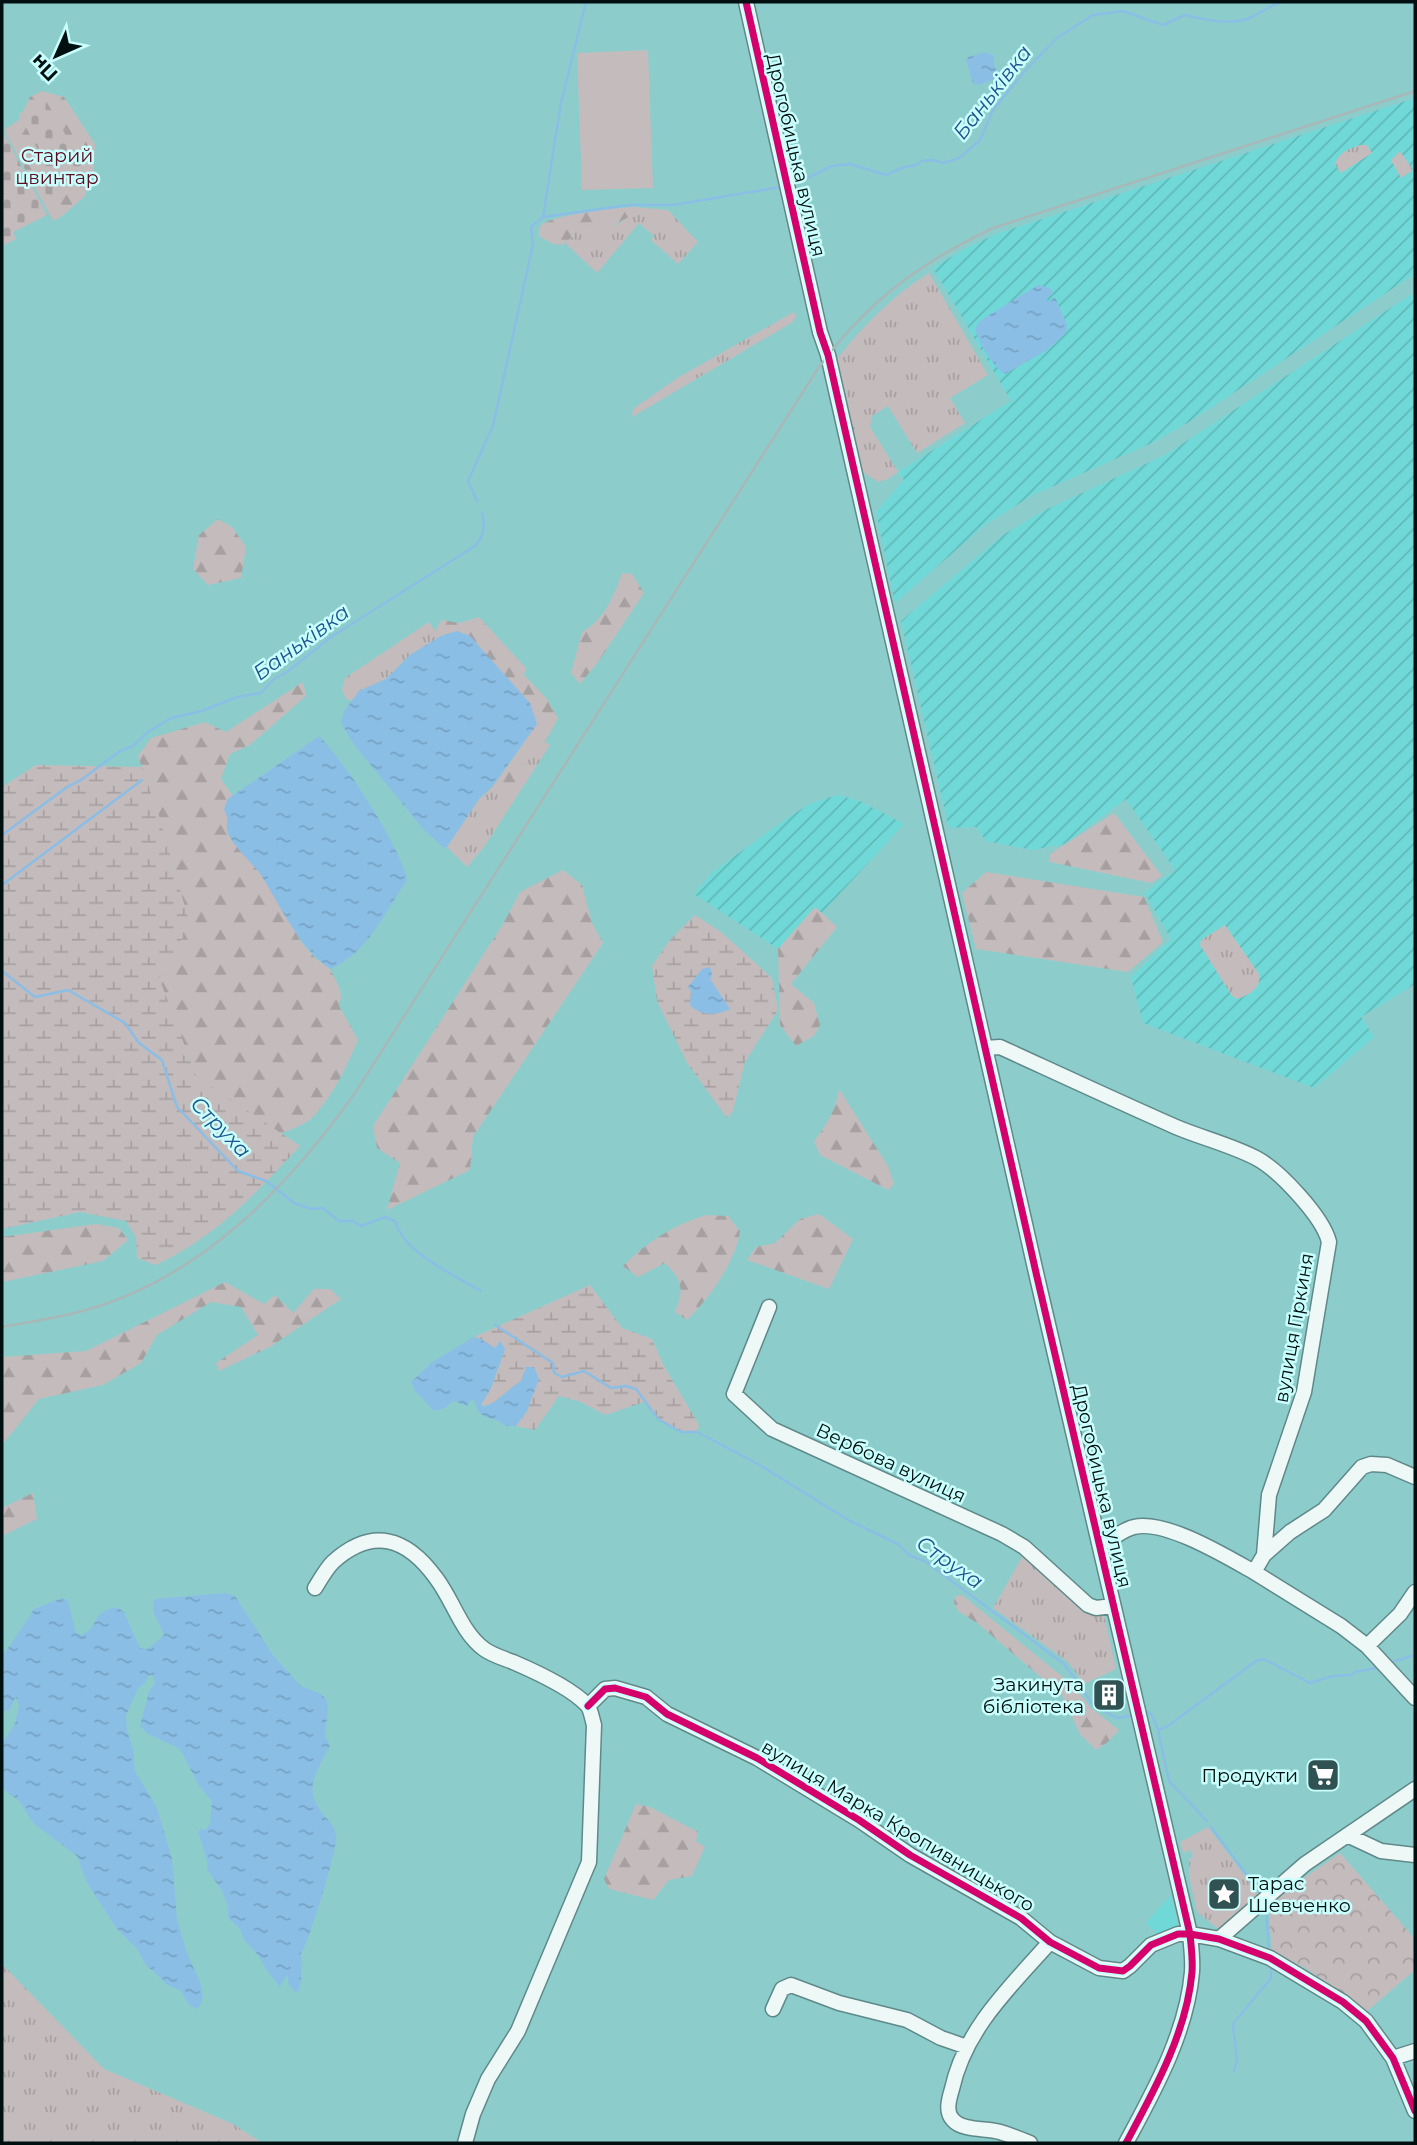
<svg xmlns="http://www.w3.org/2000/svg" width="1417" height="2145" font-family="Montserrat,sans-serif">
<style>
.built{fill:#70d9d8}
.industrial{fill:url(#industrial-furrows)}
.grass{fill:url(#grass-tufts)}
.forest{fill:url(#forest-firs)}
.wetland{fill:url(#wetland-marsh)}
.cemetery{fill:url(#cemetery-stones)}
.park{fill:url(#park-crowns)}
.pitch{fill:#c4bbbd}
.water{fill:url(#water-ripples)}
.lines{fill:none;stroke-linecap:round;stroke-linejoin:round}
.stream{stroke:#8bbee5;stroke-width:2.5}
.minor-casing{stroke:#5f8989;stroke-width:17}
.minor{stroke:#eef8f7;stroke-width:14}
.rail{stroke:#a8b7b7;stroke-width:2.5}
.cycleway-casing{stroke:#c9fffd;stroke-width:11}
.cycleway{stroke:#d6006c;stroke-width:7}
.labels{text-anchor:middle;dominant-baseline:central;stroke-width:5;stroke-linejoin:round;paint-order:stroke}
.park-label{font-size:19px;fill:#5d0d1f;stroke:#c9fffd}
.street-label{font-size:19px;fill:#001010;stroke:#c9fffd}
.poi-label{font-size:19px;fill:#001010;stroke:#c9fffd;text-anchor:end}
.water-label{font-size:21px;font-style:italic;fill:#21548f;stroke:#c9fffd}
</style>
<defs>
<pattern id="industrial-furrows" width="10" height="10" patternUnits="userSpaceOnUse" patternTransform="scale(1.75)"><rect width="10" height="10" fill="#70d9d8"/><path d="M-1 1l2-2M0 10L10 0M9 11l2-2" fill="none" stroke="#5fb9b8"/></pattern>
<pattern id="grass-tufts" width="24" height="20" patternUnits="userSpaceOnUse" patternTransform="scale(1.75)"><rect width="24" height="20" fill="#c4bbbd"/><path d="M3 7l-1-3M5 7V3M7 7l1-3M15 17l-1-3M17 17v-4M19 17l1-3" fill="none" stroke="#a7a0a1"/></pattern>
<pattern id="forest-firs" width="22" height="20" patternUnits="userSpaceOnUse" patternTransform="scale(1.75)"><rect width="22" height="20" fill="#c4bbbd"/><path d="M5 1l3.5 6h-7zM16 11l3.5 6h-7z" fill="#a7a0a1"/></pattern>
<pattern id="wetland-marsh" width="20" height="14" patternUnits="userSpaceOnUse" patternTransform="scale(1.75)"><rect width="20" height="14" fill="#c4bbbd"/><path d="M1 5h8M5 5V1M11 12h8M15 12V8" fill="none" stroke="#a7a0a1"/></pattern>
<pattern id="cemetery-stones" width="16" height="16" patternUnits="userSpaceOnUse" patternTransform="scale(1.75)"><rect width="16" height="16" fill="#c4bbbd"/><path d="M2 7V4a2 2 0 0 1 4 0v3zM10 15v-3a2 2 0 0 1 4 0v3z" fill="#a7a0a1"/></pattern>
<pattern id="park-crowns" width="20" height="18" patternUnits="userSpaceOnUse" patternTransform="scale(1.75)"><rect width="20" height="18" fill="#c4bbbd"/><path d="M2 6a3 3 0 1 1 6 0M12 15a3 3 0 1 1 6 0" fill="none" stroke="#a7a0a1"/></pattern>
<pattern id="water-ripples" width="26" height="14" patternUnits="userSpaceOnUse" patternTransform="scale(1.75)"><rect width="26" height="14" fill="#8bbee5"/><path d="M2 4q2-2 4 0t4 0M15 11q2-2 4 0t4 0" fill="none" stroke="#76a2c3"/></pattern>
</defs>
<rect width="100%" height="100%" fill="#8ccdcc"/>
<path class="built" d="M1171,1895L1178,1926L1161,1937L1146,1923Z"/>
<path class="industrial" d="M1415,98V274L1189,422L1154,442L1031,496L985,525L895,603L876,512L904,480L898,472L1011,401L933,268L966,248L996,234Z
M1415,292V984L1361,1017L1374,1037L1314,1088L1143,1023L1131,977L1171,939L1145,893L1175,870L1126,799L1064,844L1032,850L986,841L976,827L952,828L948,824L901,621L1003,535L1043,511L1165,455Z
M838,795L860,801L904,824L822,913L815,908L778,949L694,894L714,871L786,819L811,803Z"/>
<path class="grass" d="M1360,145H1367L1372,153L1341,173L1335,164C1339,152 1349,149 1360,145Z
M1400,151L1413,170L1401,178L1391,160Z
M634,207L668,210L698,242L678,264L651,240L654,236L639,223L597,273L565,243L572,237L580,223L594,225L599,221L616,225L633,214Z
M929,273L988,375L950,398L965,423L917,453L888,406L872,416L870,427L898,472L888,479L878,482L863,472L836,360C862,327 893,295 929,273Z
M792,313H795L796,316L793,322L632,417L633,409L679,377Z
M429,622L435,631L441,636L410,655L386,679L359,691L353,701L346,699L342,690L345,678Z
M526,739L536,746L545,742L550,745L484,847L467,867L447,847L479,799L492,787L500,795L528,768L514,757Z
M1225,925L1259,974C1262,988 1249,995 1237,999L1232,996L1200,945L1201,940Z
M1024,1554L1097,1612L1104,1615L1116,1669L1084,1684L1068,1662L993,1608Z
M1208,1827L1260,1896L1224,1928H1217L1197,1912L1189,1876V1859L1193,1857L1191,1850L1183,1853L1180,1842Z
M2,1964L104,2069L233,2124L262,2143H2Z"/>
<path class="forest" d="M42,91L64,97L95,144L94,162L92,178L84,197L62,216L53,221L4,130L19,120L30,97Z
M634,207V214L608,228L599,221L594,225L580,223L572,237L562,245L553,244L539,236C539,231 539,228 541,225C549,216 619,207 634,207Z
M218,519L232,527L246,547L241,578L208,585L193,569L199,535Z
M622,573L632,574L644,593L598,662L580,684L571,673L582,632C604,620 614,596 622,573Z
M479,617L526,668L524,675L547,699L558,718L545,742L536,747L526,739L536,724L457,631L441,636L435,631L442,620L460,623Z
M303,682L306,696L250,745L230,754L221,779L233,796L228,799L227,830L263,877L302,943L315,958L330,969L340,989L341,998L339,1006L358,1040C347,1066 333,1095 314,1116C305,1125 292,1129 280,1134L196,1076L159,978L190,925L159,816L138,756L151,738L205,722L226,732Z
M514,757L528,768L513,790L500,796L492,787Z
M1114,813L1162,876L1151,883L1050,862V854Z
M563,870L582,885L592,923L603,943L473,1137L470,1170L387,1210L400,1163L377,1148L373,1126L503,924L520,892Z
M986,872L1144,897L1163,942L1128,972L976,949L962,893Z
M815,907L837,927L791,984L814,1003L820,1025L814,1036L796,1046L780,1025L778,949Z
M839,1089L888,1166L894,1184L888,1190L820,1155L814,1141C827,1125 836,1109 839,1089Z
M819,1214L853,1239L829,1289L747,1260L756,1247L775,1243L800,1219Z
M706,1215L728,1216L740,1231C736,1261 709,1299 687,1320L675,1312C684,1289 683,1281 665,1263L638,1277L623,1266C647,1242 673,1225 706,1215Z
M96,1224L119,1228L128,1240L103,1261L2,1282V1237Z
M225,1282L264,1304L275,1295L293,1313L314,1289H330L341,1299L270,1347L219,1371L216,1363L258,1335L241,1307L211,1302L157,1335L141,1363L103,1385L39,1399L2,1445V1357L86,1351Z
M33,1493L37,1519L2,1536V1508Z
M962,1595L1074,1686L1091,1708L1119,1730L1108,1742L1096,1750L1080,1734L1062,1695L977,1623L958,1611L954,1603L955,1596Z
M636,1804L650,1807L698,1832L696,1841L705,1847L692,1876L669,1880L653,1900L609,1889L604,1879Z"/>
<path class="wetland" d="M36,765L142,767L159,816L190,925L159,978L196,1076L300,1146C254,1195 217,1236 156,1265L137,1258L136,1237L126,1221L80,1212L2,1229V787Z
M695,915L721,932L772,978L778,1010L745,1062L733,1111L727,1118L687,1063L657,1001L652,966L669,941Z
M590,1285L622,1328L652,1339L664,1366L699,1425L697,1432C672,1433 660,1421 644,1402L605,1415L581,1402L559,1396L535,1430L516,1426L527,1411L532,1395L521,1381L492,1404L480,1406L491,1388L505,1349L500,1342L495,1349L481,1339L474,1337Z"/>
<path class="cemetery" d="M45,99L88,174L48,198L26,160L39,152L19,114Z
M2,130L47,215L13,232L16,239L2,246Z"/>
<path class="park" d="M1340,1853L1415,1939V1970L1367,2011L1305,1968L1272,1952L1268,1903Z"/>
<path class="pitch" d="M648,50L653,188L582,190L577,53Z"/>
<path class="water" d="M985,52L994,56V65L998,74L995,79L979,85L973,84L966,60L968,57Z
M1038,285L1050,288L1053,293L1046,299L1049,302L1055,297L1067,325L1066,333L1047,350L1005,374C996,370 976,341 976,330C976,325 978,324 981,320Z
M457,631L470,636L530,703L537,724L492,787L479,799L447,847L444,848L424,830L355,746L341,723L344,711L359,691L386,679L410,655L441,636Z
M319,736C348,766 395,838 407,878L406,882C384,913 367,954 330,969C298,945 283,911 263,878C255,865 230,844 227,830C226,819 230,822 224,809L228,799Z
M710,967L712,975L710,979L730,1009C717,1016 701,1016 690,1005L691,992L688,987L702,969Z
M474,1337L481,1339L495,1348L500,1341L505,1349L491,1388L481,1405L483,1407C501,1401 506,1390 521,1381L526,1367H534L539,1379L527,1411L516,1426H506C493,1414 479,1423 475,1401L471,1400L467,1406L453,1401L445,1408L434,1411L415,1391L411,1382L432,1362Z
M225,1593L235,1596L273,1655L301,1686L321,1694L326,1699L328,1706L325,1737L330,1745C319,1770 301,1788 323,1814C329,1821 336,1828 336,1837C337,1851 308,1947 300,1955C304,1966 301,1979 299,1991L295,1992L289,1985L287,1975L280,1987L268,1972L258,1955L244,1940L240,1929L228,1918V1906L222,1891L207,1869V1860L198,1832L201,1828L206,1830L210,1823L212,1801L199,1786L180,1749L148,1734L140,1726L149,1691L155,1683L153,1675H149L145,1683L138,1689L126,1715L127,1731L133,1748L135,1771L157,1808L172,1859L177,1919L187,1953L200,1982L203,1996L201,2004L197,2009L189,2005L181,1991L168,1985L145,1964L137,1949L117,1929L87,1883L77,1856L34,1824L19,1801L2,1788V1743L15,1724L19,1706L16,1697L9,1710L2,1712V1654L9,1647L34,1609L62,1598L68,1600L76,1633L82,1635C101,1626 89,1612 117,1607L124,1612L140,1648L148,1649L164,1635C160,1622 148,1612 155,1599Z"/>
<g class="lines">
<path class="stream" d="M801,181L832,166L850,164L886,175L904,167L916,165L922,161L932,160L943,163L959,158L980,140L993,110L1025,71L1057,38L1093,15L1123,11L1163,25L1185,15C1204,20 1233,26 1252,17C1262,12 1270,5 1282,2
M543,217L561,103L586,2
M477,501L468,481L493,426L533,244L531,227L543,217L629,205H673L781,187
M2,835L67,787L81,780L120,751L133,746L148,732L171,718L202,711L237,697L261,693L274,679L287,672L331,637L475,546C485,535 485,525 482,512
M2,885L142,780
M2,971L35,997L68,990L125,1023L139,1043L162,1060L177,1107L238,1171L266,1181L294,1203L311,1209L323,1208L339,1221H353L361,1226L385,1217L395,1221C403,1252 455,1276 481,1291
M495,1325L553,1363L554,1373L562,1377L584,1371L611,1388L626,1386L636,1389L658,1419L681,1432H697L758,1464L850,1521L898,1544L909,1555L926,1562L1064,1664L1094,1706L1117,1718L1134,1715
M1388,1663L1415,1655
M1144,1712L1146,1711L1152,1715L1158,1730L1168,1726L1256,1661L1264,1659L1310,1683L1333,1676L1352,1675L1355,1672L1376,1668
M1158,1730L1169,1781L1207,1821
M1210,1826L1262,1895
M1266,1905L1269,1951
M1234,2072L1237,2059L1233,2024L1271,1978V1965"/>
<defs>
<path id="minor" d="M746,2L820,332L828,355L1037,1277L1190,1934C1191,1946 1193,1959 1192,1972C1187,2032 1154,2091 1126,2143
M985,1048L1000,1047C1059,1074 1117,1101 1176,1127C1202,1138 1231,1145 1256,1158C1279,1170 1323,1217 1329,1242L1304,1392L1269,1495L1264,1555L1254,1572L1341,1626L1367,1646L1415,1698
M769,1307L734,1394L772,1429L1002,1534L1024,1547L1088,1605L1096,1608L1113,1606
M1100,1544C1113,1540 1121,1530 1134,1527C1165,1519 1227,1557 1254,1572
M1264,1555L1290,1532L1324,1510L1362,1467L1371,1464L1387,1465L1415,1477
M315,1588C320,1580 326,1569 333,1562C373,1526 407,1538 436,1578C453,1600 461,1632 484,1649C492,1655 503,1658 513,1662C534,1671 571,1688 587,1705C591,1709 592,1719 594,1725L589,1862L518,2031L488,2079L473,2114L465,2143
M1367,1646L1400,1614L1415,1592
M588,1706L605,1689L615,1688L646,1697L667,1714L757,1758L859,1820L910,1855L1021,1918L1050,1942L1099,1968L1123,1971L1130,1966L1151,1945L1178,1934H1190L1219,1939L1270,1958L1343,2002L1366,2021L1393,2058L1415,2111
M1347,1835L1381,1851L1415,1855
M1219,1939L1305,1864L1415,1789
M773,2009L782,1989L791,1985L839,2003L907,2020L941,2038L967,2047
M1393,2058L1415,2051
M1030,2143C1020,2139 1010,2135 1000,2132C986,2128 963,2131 953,2120C945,2112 949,2099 952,2089C965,2029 1010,1987 1050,1942"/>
</defs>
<use href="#minor" class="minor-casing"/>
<use href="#minor" class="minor"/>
<path class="rail" d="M2,1327C30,1322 58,1318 86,1310C201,1278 288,1187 355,1093L817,370C866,302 918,264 993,228L1415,91"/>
<defs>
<path id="cycleway" d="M746,2L820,332L828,355L1037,1277L1190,1934C1191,1946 1193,1959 1192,1972C1187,2032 1154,2091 1126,2143
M588,1706L605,1689L615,1688L646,1697L667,1714L757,1758L859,1820L910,1855L1021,1918L1050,1942L1099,1968L1123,1971L1130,1966L1151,1945L1178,1934H1190L1219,1939L1270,1958L1343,2002L1366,2021L1393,2058L1415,2111"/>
</defs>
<use href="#cycleway" class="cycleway-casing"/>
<use href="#cycleway" class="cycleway"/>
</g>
<defs>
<symbol id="building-square" viewBox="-11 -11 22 22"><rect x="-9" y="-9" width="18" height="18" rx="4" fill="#315252" stroke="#c9fffd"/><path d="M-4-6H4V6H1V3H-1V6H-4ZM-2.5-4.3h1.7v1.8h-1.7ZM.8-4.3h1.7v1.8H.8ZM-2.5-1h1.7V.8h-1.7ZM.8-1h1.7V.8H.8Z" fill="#fff"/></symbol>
<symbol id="supermarket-square" viewBox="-11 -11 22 22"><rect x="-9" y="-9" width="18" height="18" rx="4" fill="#315252" stroke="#c9fffd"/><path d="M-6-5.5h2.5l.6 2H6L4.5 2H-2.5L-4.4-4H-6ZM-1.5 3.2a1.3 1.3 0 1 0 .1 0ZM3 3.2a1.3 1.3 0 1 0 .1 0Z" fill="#fff"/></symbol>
<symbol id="sight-square" viewBox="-11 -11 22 22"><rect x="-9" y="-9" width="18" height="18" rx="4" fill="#315252" stroke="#c9fffd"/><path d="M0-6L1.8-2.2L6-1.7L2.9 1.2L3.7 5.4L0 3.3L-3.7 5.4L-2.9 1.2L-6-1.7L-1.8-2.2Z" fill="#fff"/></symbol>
</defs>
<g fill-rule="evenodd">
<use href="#building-square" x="1090" y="1676" width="38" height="38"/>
<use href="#supermarket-square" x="1304" y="1756" width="38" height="38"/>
<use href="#sight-square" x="1205" y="1875" width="38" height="38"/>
</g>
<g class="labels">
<g class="park-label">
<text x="57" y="155">Старий<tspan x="57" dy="22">цвинтар</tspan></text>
</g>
<g class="street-label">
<text transform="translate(796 155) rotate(77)">Дрогобицька вулиця</text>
<text transform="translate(1294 1328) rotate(-80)">вулиця Гіркиня</text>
<text transform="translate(891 1463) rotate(25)">Вербова вулиця</text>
<text transform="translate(1102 1486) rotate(77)">Дрогобицька вулиця</text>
<text transform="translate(898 1826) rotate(31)">вулиця Марка Кропивницького</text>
</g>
<g class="poi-label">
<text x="1084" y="1684">Закинута<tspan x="1084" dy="22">бібліотека</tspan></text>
<text x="1298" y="1775">Продукти</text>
<text x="1248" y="1883" text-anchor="start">Тарас<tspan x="1248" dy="22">Шевченко</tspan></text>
</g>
<g class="water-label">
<text transform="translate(992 92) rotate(-52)">Баньківка</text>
<text transform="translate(301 642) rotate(-36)">Баньківка</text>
<text transform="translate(221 1127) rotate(46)">Струха</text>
<text transform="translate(950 1562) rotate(35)">Струха</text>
</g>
</g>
<rect width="1417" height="2145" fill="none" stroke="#001010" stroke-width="7"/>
<g transform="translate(56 56) rotate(225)" stroke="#c9fffd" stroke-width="5" paint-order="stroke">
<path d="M0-5L12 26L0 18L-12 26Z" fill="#001010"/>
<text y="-10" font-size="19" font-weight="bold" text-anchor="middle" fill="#001010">Пн</text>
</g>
</svg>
